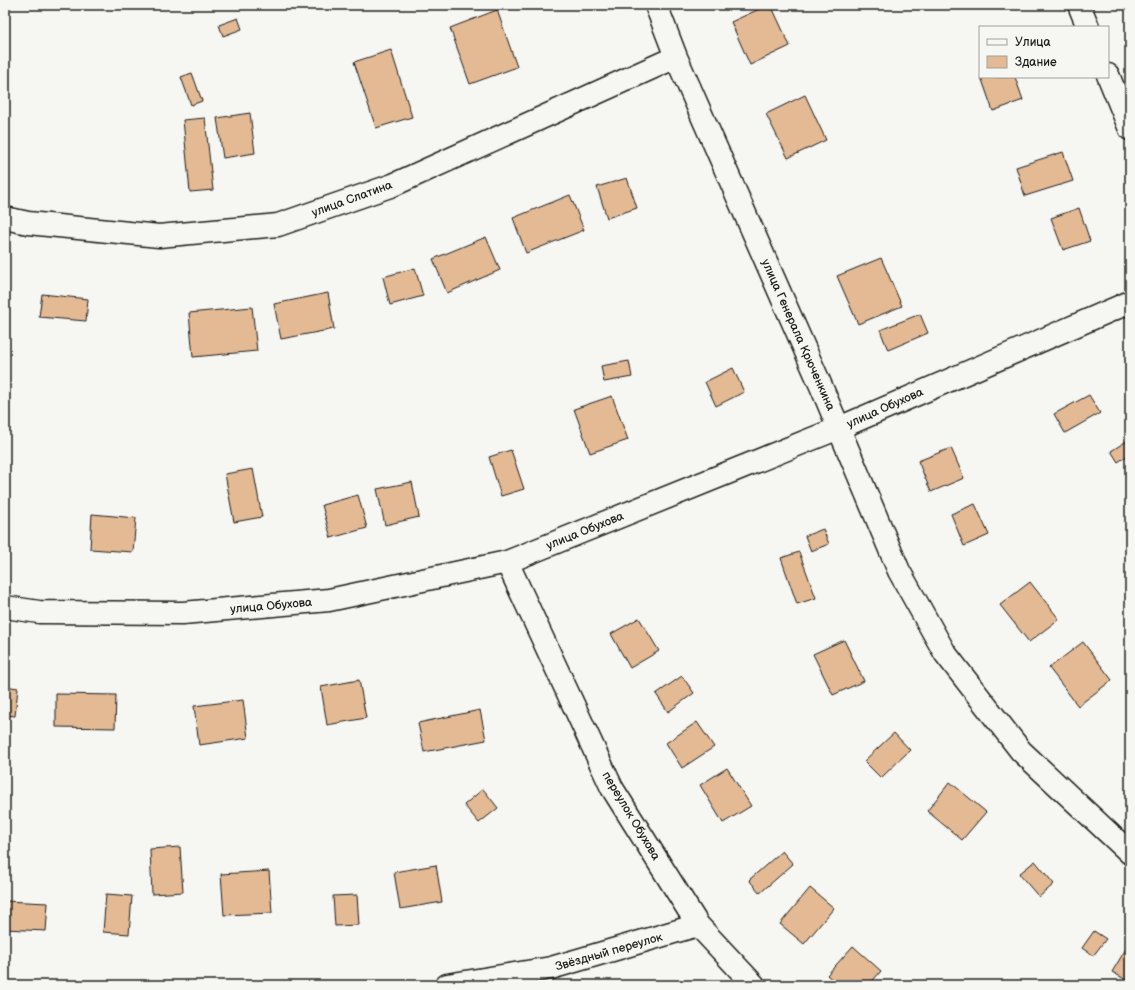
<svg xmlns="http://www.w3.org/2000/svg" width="1135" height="990" font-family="'Balsamiq Sans',sans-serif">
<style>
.building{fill:#e3ba94;stroke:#1c1c1c}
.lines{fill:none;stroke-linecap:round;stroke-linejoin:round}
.minor-casing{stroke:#1c1c1c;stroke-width:25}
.minor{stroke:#f6f6f2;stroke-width:22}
.labels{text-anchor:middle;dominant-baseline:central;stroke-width:3.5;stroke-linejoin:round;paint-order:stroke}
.street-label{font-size:12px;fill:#1c1c1c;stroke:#f6f6f2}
</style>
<rect width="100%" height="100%" fill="#f6f6f2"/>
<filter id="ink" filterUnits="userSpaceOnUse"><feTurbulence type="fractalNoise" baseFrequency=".025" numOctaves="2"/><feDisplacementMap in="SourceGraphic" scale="8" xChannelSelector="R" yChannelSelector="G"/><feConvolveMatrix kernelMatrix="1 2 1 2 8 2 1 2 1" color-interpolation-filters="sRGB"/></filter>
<g filter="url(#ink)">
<path class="building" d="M768,5H771L790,46L750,65L731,22Z
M497,10L517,67L470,84L450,28Z
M238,18L242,29L223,36L219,25Z
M391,50L412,117L376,128L354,62Z
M192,73L202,101L191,105L181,77Z
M981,77H1015L1023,100L993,111Z
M805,95L826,140L788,158L766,114Z
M250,113L255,153L223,158L217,118Z
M205,118L213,190L190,192L183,120Z
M1063,152L1073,181L1025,196L1016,167Z
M627,178L637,208L607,218L597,187Z
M570,195L584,230L526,253L513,218Z
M1079,208L1090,241L1063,250L1051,218Z
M486,237L500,270L447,293L433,259Z
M881,258L902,306L858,324L837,276Z
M415,268L423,296L390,305L383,277Z
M328,293L334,329L281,339L274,304Z
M42,294L88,299L86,321L39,317Z
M252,307L257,351L193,357L189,313Z
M920,314L928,333L888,350L880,330Z
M629,361L632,377L604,382L601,366Z
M733,368L744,392L716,406L705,382Z
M1089,395L1100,413L1065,433L1054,414Z
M612,396L628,440L590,453L574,409Z
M1130,439V454L1118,462L1111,451Z
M951,448L964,478L931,492L918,461Z
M511,450L524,489L501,496L489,457Z
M253,469L262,517L234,522L225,474Z
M412,482L419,517L385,525L377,489Z
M358,495L367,528L331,538L322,505Z
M975,504L989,535L964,546L951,514Z
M92,514L136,518L133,552L90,549Z
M823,529L829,544L811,551L805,536Z
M799,552L816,598L797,604L781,558Z
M1030,582L1059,619L1029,642L1000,605Z
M639,618L659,651L630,668L611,634Z
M844,640L864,681L833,695L813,654Z
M1083,642L1112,680L1078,706L1049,668Z
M682,676L694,693L668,712L656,694Z
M359,680L366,718L327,725L321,687Z
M5,686L18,688L15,716L5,715Z
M56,694L116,695L115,728L56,727Z
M243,700L248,738L199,745L194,706Z
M480,710L486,740L424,752L418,723Z
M697,722L714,747L682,768L666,743Z
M894,733L910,750L881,778L864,761Z
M727,768L751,806L723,823L700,785Z
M950,782L986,812L962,840L927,811Z
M483,789L498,808L479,823L464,805Z
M180,847L183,892L152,894L150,849Z
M782,851L793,864L760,893L749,880Z
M1035,861L1054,884L1039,897L1019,874Z
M436,865L442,902L400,909L394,872Z
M269,871L272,913L224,915L221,874Z
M810,888L834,908L804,944L780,924Z
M106,894L132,896L129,934L103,932Z
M357,895L359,925L335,926L333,896Z
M5,901L48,903L46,931L5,929Z
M1094,931L1106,939L1093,956L1082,948Z
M1130,942V982L1112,972Z
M853,946L881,971L869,985H838L827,975Z"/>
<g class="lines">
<defs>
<path id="minor" d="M656,5L676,57L821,386L899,571L945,653L1021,751L1130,853
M1079,5L1088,27
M1108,75L1130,129
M5,218L28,223L159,236L278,225L393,185L676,57
M507,562L612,788L698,925L754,985
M5,607L39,612L183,613L329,600L507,562L839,428L1130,302
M447,985L551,968L698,925"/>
</defs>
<use href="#minor" class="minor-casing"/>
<use href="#minor" class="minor"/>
</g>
</g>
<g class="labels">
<g class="street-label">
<text transform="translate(352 199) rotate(-20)">улица Слатина</text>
<text transform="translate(798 335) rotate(66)">улица Генерала Крюченкина</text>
<text transform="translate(885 408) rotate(-24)">улица Обухова</text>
<text transform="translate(585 531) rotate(-22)">улица Обухова</text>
<text transform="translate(271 606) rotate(-5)">улица Обухова</text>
<text transform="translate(631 816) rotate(59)">переулок Обухова</text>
<text transform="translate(609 952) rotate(-16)">Звёздный переулок</text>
</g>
</g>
<rect width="1135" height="990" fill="none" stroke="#f6f6f2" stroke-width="20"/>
<rect x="10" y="10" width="1115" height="970" fill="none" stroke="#1c1c1c" stroke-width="1.5" filter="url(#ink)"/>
<rect x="979" y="26" width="130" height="52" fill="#f6f6f2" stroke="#9f9f9c"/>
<rect x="987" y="39" width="20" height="6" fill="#f6f6f2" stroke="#9f9f9c"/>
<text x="1015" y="46" font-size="12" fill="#1c1c1c">Улица</text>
<rect x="987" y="56" width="20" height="12" fill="#e3ba94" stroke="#9f9f9c"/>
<text x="1015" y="66" font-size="12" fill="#1c1c1c">Здание</text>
</svg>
